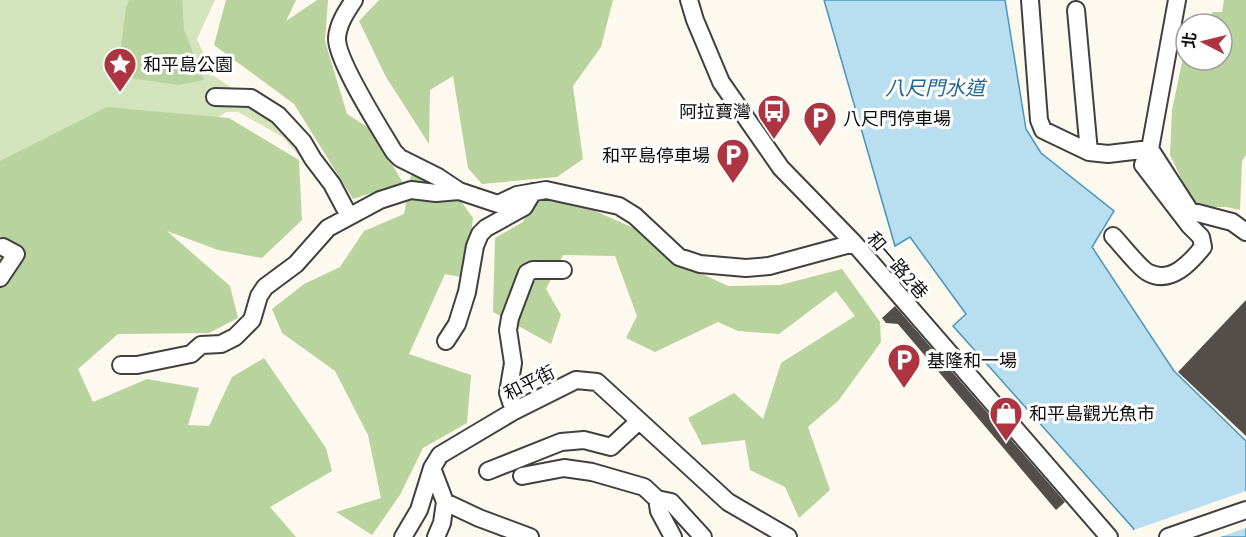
<svg xmlns="http://www.w3.org/2000/svg" width="1246" height="537" font-family="'PT Serif','Noto Sans TC',serif">
<style>
.green{fill:#d3e4bc}
.forest{fill:#b8d39d}
.water{fill:#b9deef;stroke:#4896be;stroke-width:1.5}
.pier{fill:#fdf9ef}
.building{fill:#544e4b}
.lines{fill:none;stroke-linecap:round;stroke-linejoin:round}
.minor-casing{stroke:#404040;stroke-width:20}
.minor{stroke:#fff;stroke-width:16}
.labels{text-anchor:middle;dominant-baseline:central;stroke-width:6;stroke-linejoin:round;paint-order:stroke}
.poi-label{font-size:18px;fill:#0d0d0d;stroke:#fff;text-anchor:start}
.street-label{font-size:18px;fill:#0d0d0d;stroke:#fff}
.water-label{font-size:20px;font-style:italic;fill:#246891;stroke:#fff}
</style>
<rect width="100%" height="100%" fill="#fdf9ef"/>
<path class="green" d="M0,0H215L197,39L213,75L299,135L339,190L356,208L341,215L325,187L283,137L238,112H226L82,215L0,196Z"/>
<path class="forest" d="M129,0H182L184,30L204,80L179,85L117,76L126,8Z
M226,0H296L286,21L317,0H328L325,41L347,114L372,130L403,183L353,199L294,104L214,45Z
M379,0H613L601,47L573,86L583,159L557,177L482,184L468,168L453,76L430,90L429,144L386,77L359,21Z
M1224,0H1246V155L1242,161L1240,210L1226,207H1195L1170,155L1172,110L1184,53H1186V60H1222V24H1210L1212,12H1222Z
M107,107L229,118L299,160L302,220L262,258L218,250L167,231L230,286L238,318L209,333L118,334L78,369L93,402L147,379L199,388L188,425L209,426L232,377L264,358L326,448L332,471L270,507L296,537H0V161Z
M412,170L461,201L473,218L466,278L445,274L409,354L471,375L467,423L423,448L400,495L372,535L336,512L381,498L368,435L335,371L282,333L272,309L304,284L340,267L364,231L404,214Z
M538,196L575,202L645,233L670,259L728,286L780,285L842,269L880,322L881,342L839,400L808,427L830,490L799,518L785,487L750,470L745,440L702,445L688,418L734,393L763,419L781,363L855,316L836,291L779,334L738,331L718,322L655,352L626,338L637,316L615,256L563,255L546,289L561,315L551,344L493,312L495,238L523,222L529,209Z"/>
<path class="water" d="M824,0H1005L1026,129L1041,153L1114,211L1092,247L1174,371L1246,441V537H1137L1133,528L953,326L966,314L910,237L895,246Z"/>
<path class="pier" d="M1246,491V528L1220,537H1134L1131,531Z"/>
<path class="building" d="M1246,300V436L1178,372Z
M895,306L1065,502L1056,510L898,324L886,323L882,318Z"/>
<g class="lines">
<defs>
<path id="minor" d="M354,0C346,12 338,24 337,38C336,60 381,130 394,152L400,158L438,177L459,191L498,204L517,195L546,190L619,206L635,216L679,257L700,264L746,268L769,266L854,243
M689,0L695,20L721,82L781,168L854,243L1109,537
M1030,0L1039,120L1043,130L1089,152L1108,154L1150,149L1190,211L1232,222L1246,232
M1076,10L1089,152
M215,97L251,98L278,115L303,142L313,159L332,184L349,216
M1113,236C1121,244 1141,270 1149,273C1171,284 1190,263 1203,247L1201,237L1189,225L1143,165L1150,149L1177,0
M0,278L16,254L3,247
M446,341L457,324L467,292L475,246L480,234L486,228L524,207L533,192
M121,365H137L191,354L201,345L221,344L235,337L252,320L259,296L265,287L296,264L328,228L380,200L411,190L436,193L459,191
M514,411L508,393L513,363L508,330L510,318L527,273L533,270H563
M432,468L445,502L479,518L530,537
M488,471L561,442L584,440L611,447L639,421
M522,476L564,468L592,472L644,487L657,499L671,502L703,537
M657,499L659,511L673,537
M403,537L419,510L432,468L440,455L514,411L576,380L597,382L728,502L788,537
M436,537L442,523L445,502
M1168,537L1246,510"/>
</defs>
<use href="#minor" class="minor-casing"/>
<use href="#minor" class="minor"/>
</g>
<defs>
<symbol id="sight-pin" viewBox="-11 -11 22 30"><path d="M0 17L-7.5 6A9.5 9.5 0 1 1 7.5 6Z" fill="#ad3541" stroke="#fff"/><path d="M0-6L1.8-2.2L6-1.7L2.9 1.2L3.7 5.4L0 3.3L-3.7 5.4L-2.9 1.2L-6-1.7L-1.8-2.2Z" fill="#fff"/></symbol>
<symbol id="bus-pin" viewBox="-11 -11 22 30"><path d="M0 17L-7.5 6A9.5 9.5 0 1 1 7.5 6Z" fill="#ad3541" stroke="#fff"/><path d="M-5-6H5V4H4V6H2V4H-2V6H-4V4H-5ZM-3.5-4V0h7V-4ZM-3.5 1.2v1.5H-2V1.2ZM2 1.2v1.5H3.5V1.2Z" fill="#fff"/></symbol>
<symbol id="parking-pin" viewBox="-11 -11 22 30"><path d="M0 17L-7.5 6A9.5 9.5 0 1 1 7.5 6Z" fill="#ad3541" stroke="#fff"/><path d="M-3.5-5.5H1a3.5 3.5 0 0 1 0 7H-1V5.5H-3.5ZM-1-3.4V-.6H.8a1.4 1.4 0 0 0 0-2.8Z" fill="#fff"/></symbol>
<symbol id="shop-pin" viewBox="-11 -11 22 30"><path d="M0 17L-7.5 6A9.5 9.5 0 1 1 7.5 6Z" fill="#ad3541" stroke="#fff"/><path d="M-5-2.5h2.3a2.7 3.5 0 0 1 5.4 0H5L5.5 6h-11ZM-1.5-2.5h3a1.5 2.3 0 0 0-3 0Z" fill="#fff"/></symbol>
</defs>
<g fill-rule="evenodd">
<use href="#sight-pin" x="101" y="45" width="38" height="52"/>
<use href="#bus-pin" x="755" y="92" width="38" height="52"/>
<use href="#parking-pin" x="801" y="99" width="38" height="52"/>
<use href="#parking-pin" x="714" y="136" width="38" height="52"/>
<use href="#parking-pin" x="885" y="341" width="38" height="52"/>
<use href="#shop-pin" x="987" y="394" width="38" height="52"/>
</g>
<g class="labels">
<g class="poi-label">
<text x="143" y="64">和平島公園</text>
<text x="751" y="111" text-anchor="end">阿拉寶灣</text>
<text x="843" y="118">八尺門停車場</text>
<text x="710" y="155" text-anchor="end">和平島停車場</text>
<text x="927" y="360">基隆和一場</text>
<text x="1029" y="413">和平島觀光魚市</text>
</g>
<g class="street-label">
<text transform="translate(898 265) rotate(49)">和一路2巷</text>
<text transform="translate(529 382) rotate(-27)">和平街</text>
</g>
<g class="water-label">
<text x="935" y="87">八尺門水道</text>
</g>
</g>
<g transform="translate(1204 42) rotate(277)"><circle r="28" fill="#ffffff" stroke="#9e9e9e" stroke-width="1.5"/>
<path d="M0-4.5L10 22L0 15L-10 22Z" fill="#ad3541"/>
<text y="-9" font-size="16" font-weight="bold" text-anchor="middle" fill="#0d0d0d">北</text>
</g>
</svg>
